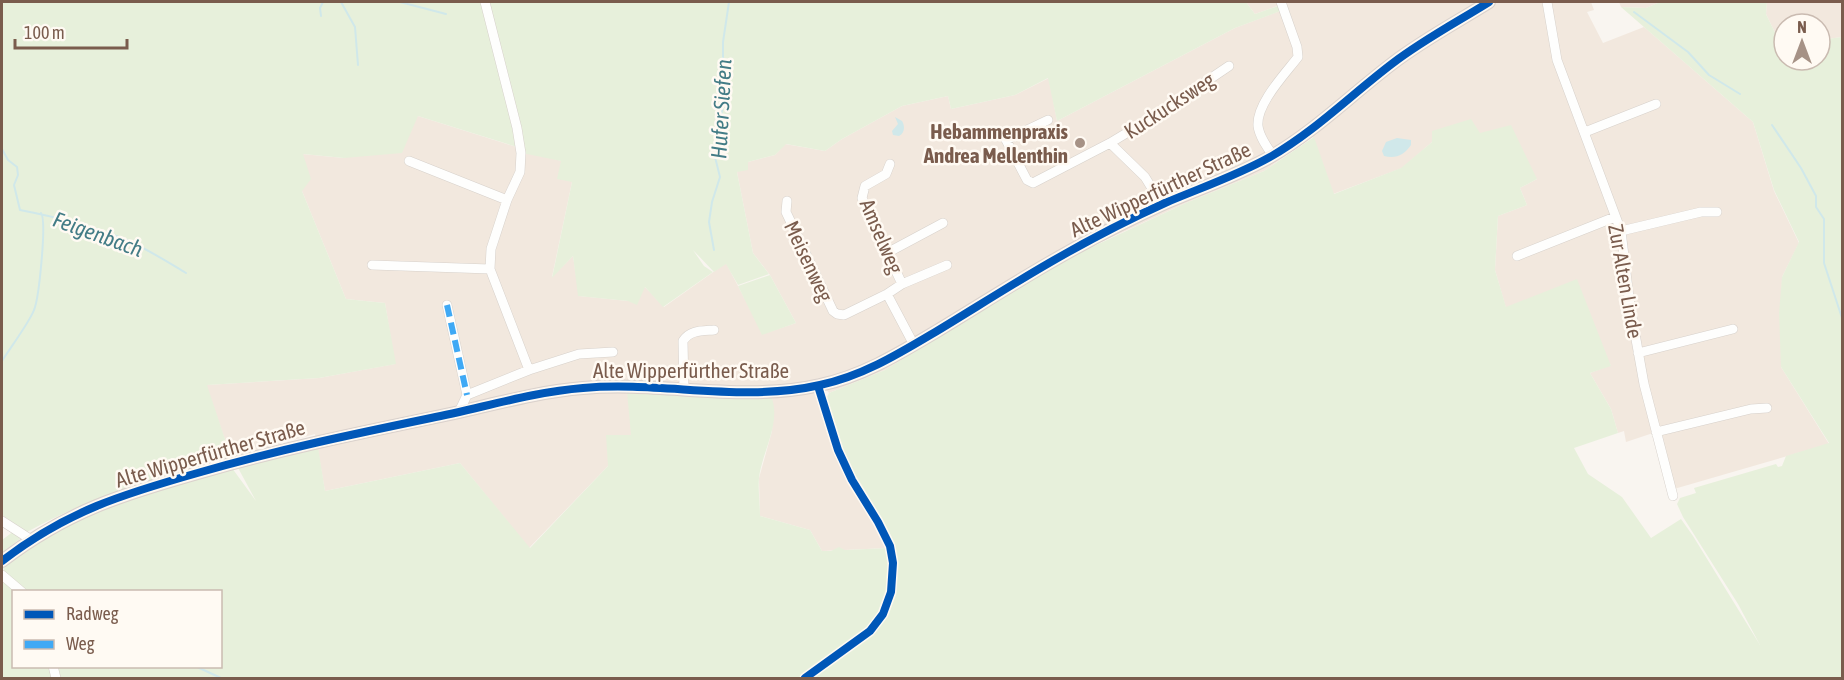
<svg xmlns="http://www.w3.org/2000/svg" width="1844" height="680" font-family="'Asap Condensed',sans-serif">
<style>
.residential{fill:#f2e8de}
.green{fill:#e7f0db}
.water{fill:#d0e8ea}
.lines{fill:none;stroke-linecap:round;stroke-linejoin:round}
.stream{stroke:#d0e8ea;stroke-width:2}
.minor-casing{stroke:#d7d1cb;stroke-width:10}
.major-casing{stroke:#dad1cc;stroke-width:14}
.minor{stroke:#fefefd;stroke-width:9}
.major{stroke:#f3eee8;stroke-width:12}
.quiet{stroke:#3fa9f5;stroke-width:6;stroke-dasharray:12 6;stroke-linecap:butt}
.cycleway-casing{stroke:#fffaf3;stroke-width:11}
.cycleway{stroke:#0057b8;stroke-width:8}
.poi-dot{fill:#a69286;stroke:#fffaf3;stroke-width:2}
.labels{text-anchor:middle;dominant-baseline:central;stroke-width:5;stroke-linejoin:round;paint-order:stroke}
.street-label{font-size:21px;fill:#7a5c4d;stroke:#fffaf3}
.poi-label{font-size:21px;font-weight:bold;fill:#7a5c4d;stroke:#fffaf3;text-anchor:end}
.water-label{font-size:22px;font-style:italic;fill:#437c86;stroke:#fffaf3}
</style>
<rect width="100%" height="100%" fill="#f9f5f0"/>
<path class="residential" d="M1246,2H1591L1594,10L1587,12L1603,43L1644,27L1753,122L1774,191L1799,243L1782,277L1781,367L1829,444L1674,489L1653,433L1626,442L1624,431L1618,433L1611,409L1590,373L1611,365L1506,308L1495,270L1498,216L1527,205L1520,188L1537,179L1480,133L1432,142L1402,168L1333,194L1313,137L1264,171L1186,203L1097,244L885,370L829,393L817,378L815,388L888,548L822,551L810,530L760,516L759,478L772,431L773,402L631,435L608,466L529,548L460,463L325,491L315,434L231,457L206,385L319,378L395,364L385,303L346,299L302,191V154L344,158L418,116L561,161L572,182L552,277L573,256L579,296L628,301L645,287L664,307L726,263L763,334L796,323L770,275L753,253L737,172L748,162L775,155L785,144L825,151L842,139L902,106L948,96L951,109L1015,95L1049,78L1057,121L1235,28L1285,9L1283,4L1255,14Z
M1619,2H1660L1646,8L1621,7Z
M1767,2H1842V37L1820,40V24H1784V47H1782L1766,14Z"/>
<path class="green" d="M2,2H485L520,148L418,116L402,153L344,158L303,154L311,179L302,191L346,299L385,303L396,364L319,378L207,385L231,457C159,478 93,495 27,532L2,515Z
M487,2H1246L1255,14L1281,5L1283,10L1235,28L1057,121L1048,78L1015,95L951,109L948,96L902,106L842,139L825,151L786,144L775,155L748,162V170L737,172L753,253L769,274L738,285L726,264L714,272L693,250L704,266L713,272L663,307L645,287L637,305L628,301L578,296L573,256L552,278L572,182L557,179L561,161L522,153Z
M1660,2H1767L1766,14L1782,47H1784V60H1820V40L1842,37V678H811L873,632L897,563L840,450L826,399L829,393L885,370L1060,262L1186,203L1264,171L1314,137L1334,194L1401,168L1432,142V131L1471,119L1480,133L1511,125L1537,179L1520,188L1527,205L1498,216L1495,270L1506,307L1577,279L1611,366L1590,373L1611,409L1618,433L1574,448L1588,474L1622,497L1651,538L1681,519L1693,536L1760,645L1738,604L1683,517L1677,504L1680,498L1696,493L1694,488L1776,464L1778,467L1782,466L1786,456L1829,443L1781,367L1779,313L1782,277L1799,242L1774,190L1753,122L1621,7L1646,8Z
M770,275L796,323L762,335L738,286Z
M627,391L771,396C782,422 762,452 759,478C758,490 760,504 760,516L810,530L822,551H831L839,547L845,550L888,548C899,621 853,640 803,678H59L57,667L220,666V592L25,591L4,572L3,565L61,526L127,498L232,468L256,501L237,466L318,447L325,491L460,463L530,548L608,466L606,435H631Z
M14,531L21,538L2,553V540Z
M2,581L17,591L14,592V666L52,667L55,678H2Z"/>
<path class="water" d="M895,117L902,121C905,126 905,133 899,136L893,135L892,131L898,124Z
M1397,138L1411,140V145C1404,155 1396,159 1384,156L1382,151L1386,142Z"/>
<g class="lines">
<path class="stream" d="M341,2L355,27L358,65
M400,2L446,14
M1634,12L1688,52L1709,75L1740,94
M321,16L320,8L323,2
M1772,125L1801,168L1816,196V207L1824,219V263L1842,318
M2,149L8,160L17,167L18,175L14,185L20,210C56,217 90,225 124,239C146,248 166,261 186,273
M714,250L709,222L712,202L720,177L714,153L725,94L726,74L723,58V42L729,2
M2,361C10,348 29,323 34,310C39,298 47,221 41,213
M195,666L221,678"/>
<defs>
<path id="minor" d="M485,2L517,128L521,153L520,172L507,200L491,249L490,269L529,370
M1547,2L1557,60L1621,231L1630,306L1644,384L1673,496
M1048,120L1006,140L1027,180L1033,183L1110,143L1145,177L1162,205
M1585,132L1656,104
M1110,143L1158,114L1229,66
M1273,155C1267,148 1259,135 1258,126C1256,104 1285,74 1298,57L1297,47L1281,2
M409,161L507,200
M890,164L886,174L865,186L862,198L902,284
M787,201L786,212L833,311L837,314L844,315L887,294L914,345
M1621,231L1701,212H1717
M887,253L943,223
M1517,256L1615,217
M372,265L490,269
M887,294L902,284L947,265
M447,305L467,395
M1638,353L1733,329
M684,390L683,341C690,330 702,331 714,330
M459,412L467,395L529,370L579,354L613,352
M1656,432L1751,409L1767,408
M2,521L30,539
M2,575L22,592
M53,666L56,678
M805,678L870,631L883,614L891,592L893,563L890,546L878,522L852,480L838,450L818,386"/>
<path id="major" d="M2,561C67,511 123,494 201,472C277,450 354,434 431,418C482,408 532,392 583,388C662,381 742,403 820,385C863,376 900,353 937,331C975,308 1011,285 1049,263C1087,241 1125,221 1165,203C1200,188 1236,176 1270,157C1314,132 1352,94 1393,63C1423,40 1457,22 1489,2"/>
</defs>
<use href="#minor" class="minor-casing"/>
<use href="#major" class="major-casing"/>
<use href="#minor" class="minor"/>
<use href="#major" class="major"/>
<path class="quiet" d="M447,305L467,395"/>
<defs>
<path id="cycleway" d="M2,561C67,511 123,494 201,472C277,450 354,434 431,418C482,408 532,392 583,388C662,381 742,403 820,385C863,376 900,353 937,331C975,308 1011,285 1049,263C1087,241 1125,221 1165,203C1200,188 1236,176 1270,157C1314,132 1352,94 1393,63C1423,40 1457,22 1489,2
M805,678L870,631L883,614L891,592L893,563L890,546L878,522L852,480L838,450L818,386"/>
</defs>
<use href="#cycleway" class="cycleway-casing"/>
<use href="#cycleway" class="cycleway"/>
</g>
<circle class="poi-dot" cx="1080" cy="143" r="6"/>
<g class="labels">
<g class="street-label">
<text transform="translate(1169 105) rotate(-33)">Kuckucksweg</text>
<text transform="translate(1160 189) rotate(-25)">Alte Wipperfürther Straße</text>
<text transform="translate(882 236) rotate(67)">Amselweg</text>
<text transform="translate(809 261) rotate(65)">Meisenweg</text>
<text transform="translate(1626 281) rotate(80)">Zur Alten Linde</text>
<text x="691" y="370">Alte Wipperfürther Straße</text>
<text transform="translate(210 453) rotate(-16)">Alte Wipperfürther Straße</text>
</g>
<g class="poi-label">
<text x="1068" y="131">Hebammenpraxis<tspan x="1068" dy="24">Andrea Mellenthin</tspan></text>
</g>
<g class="water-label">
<text transform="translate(721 109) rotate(-87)">Hufer Siefen</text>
<text transform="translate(98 234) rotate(20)">Feigenbach</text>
</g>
</g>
<rect width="1844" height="680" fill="none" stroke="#7a5c4d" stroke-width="6"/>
<rect x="12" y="590" width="210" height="78" fill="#fffaf3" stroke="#cabbb1" stroke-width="1.5"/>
<rect x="24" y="610" width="30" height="9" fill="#0057b8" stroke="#cabbb1" stroke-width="1.5"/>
<text x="66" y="620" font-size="18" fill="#7a5c4d">Radweg</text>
<rect x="24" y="640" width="30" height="9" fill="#3fa9f5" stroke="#cabbb1" stroke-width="1.5"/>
<text x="66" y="650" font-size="18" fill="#7a5c4d">Weg</text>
<g transform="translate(1802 42)"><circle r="28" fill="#fffaf3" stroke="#cabbb1" stroke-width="1.5"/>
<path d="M0-4.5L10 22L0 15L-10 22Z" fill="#a69286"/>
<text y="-9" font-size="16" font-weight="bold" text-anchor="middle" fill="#7a5c4d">N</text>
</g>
<path d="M15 39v9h112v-9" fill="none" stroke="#7a5c4d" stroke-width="3"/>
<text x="24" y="39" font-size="18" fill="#7a5c4d" stroke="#fffaf3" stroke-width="4.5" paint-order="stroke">100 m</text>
</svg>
